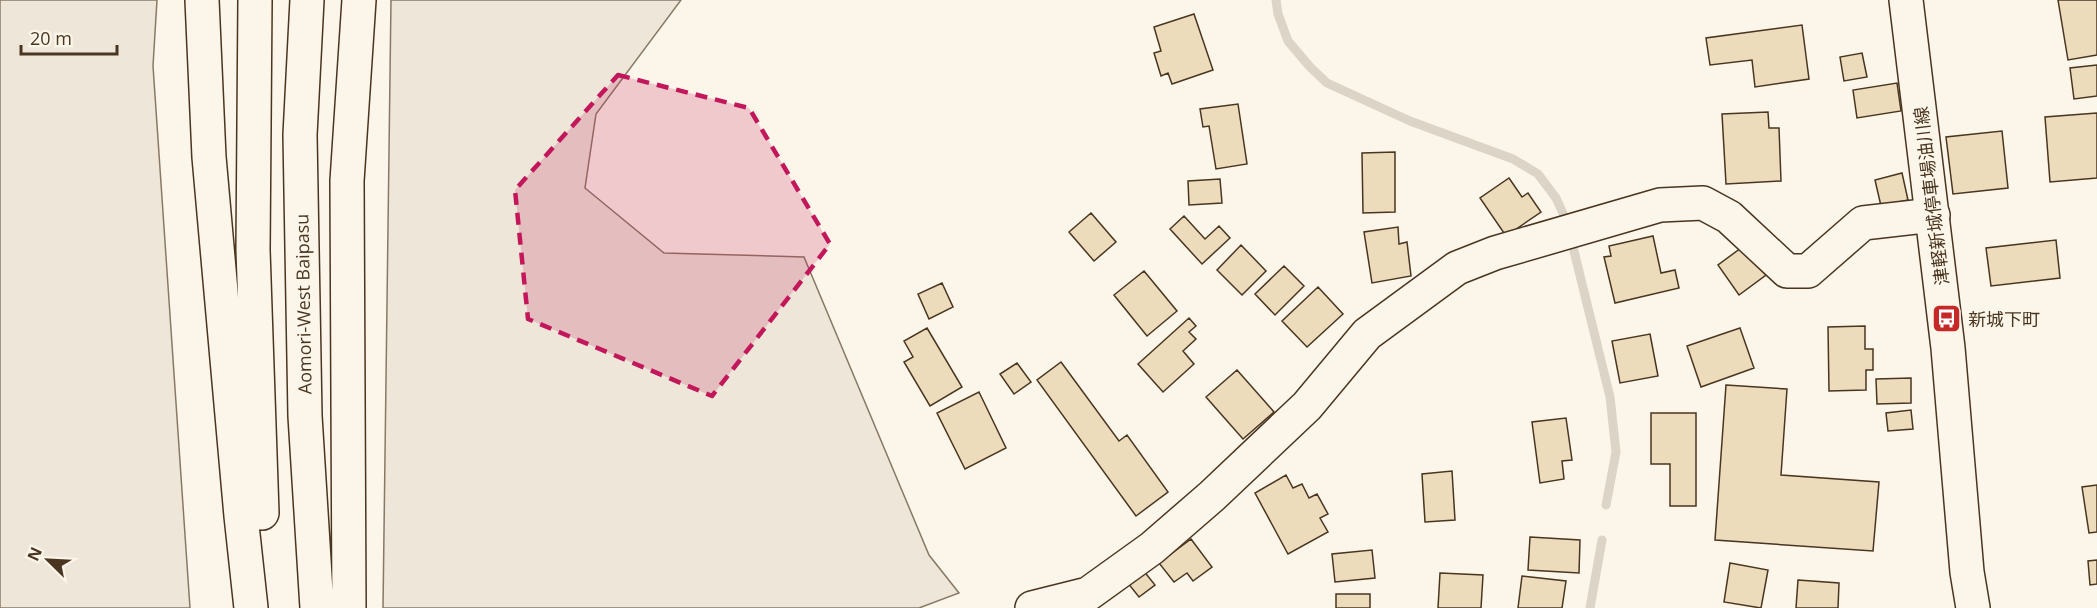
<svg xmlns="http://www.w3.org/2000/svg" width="2097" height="608" font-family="'Open Sans','Noto Sans JP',sans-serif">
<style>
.green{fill:#ede6d9;stroke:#887966;stroke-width:1.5}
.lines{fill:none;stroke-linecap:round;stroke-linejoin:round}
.stream{stroke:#dcd4c6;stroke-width:9}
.building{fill:#ecdcbc;stroke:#4a3520;stroke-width:1.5}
.minor-casing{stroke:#4a3520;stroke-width:36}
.major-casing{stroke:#4a3520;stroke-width:36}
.highway-casing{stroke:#4a3520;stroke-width:36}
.minor{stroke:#fbf6e9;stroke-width:33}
.major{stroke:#fbf6e9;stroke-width:33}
.highway{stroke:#fbf6e9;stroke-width:33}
.marked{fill:#c2185b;fill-opacity:0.2;stroke:#c2185b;stroke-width:4.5;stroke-dasharray:12 8;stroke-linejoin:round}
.labels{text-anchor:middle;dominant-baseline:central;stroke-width:4.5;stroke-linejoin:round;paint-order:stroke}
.street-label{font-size:18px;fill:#4a3520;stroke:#fbf6e9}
.poi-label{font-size:18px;fill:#4a3520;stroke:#fbf6e9;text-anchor:start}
</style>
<rect width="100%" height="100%" fill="#fbf6e9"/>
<path class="green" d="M0,0H157L153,66L190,608H0Z
M391,0H681L596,114L585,188L664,253L804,257L929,555L959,593L919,608H383Z"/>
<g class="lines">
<path class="stream" d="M1276,0L1278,14L1288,41L1310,67L1327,83L1410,121L1513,159L1538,174L1556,198L1566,220
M1573,247L1610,397L1616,452L1606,505
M1590,608L1602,540"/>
</g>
<path class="building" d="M2058,0H2097V55L2068,60Z
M1194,14L1213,70L1172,84L1168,73L1161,76L1154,53L1161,51L1154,27Z
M1802,25L1809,79L1755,87L1752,60L1710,65L1706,38Z
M1862,53L1867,77L1844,81L1840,57Z
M2097,65V96L2074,99L2070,68Z
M1897,83L1901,111L1857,118L1853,90Z
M1238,104L1247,164L1216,169L1209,126L1203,127L1200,109Z
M1768,112L1769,128H1779L1781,181L1726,184L1722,114Z
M2097,113V178L2050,182L2045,117Z
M2002,131L2008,188L1953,194L1946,137Z
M1395,152V212L1363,213L1362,153Z
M1902,173L1908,200L1881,206L1875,180Z
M1509,178L1522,197L1528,193L1541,212L1506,236L1480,198Z
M1220,179L1222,203L1189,205L1188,181Z
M1091,213L1116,242L1094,261L1069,232Z
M1184,216L1205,239L1219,226L1230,238L1202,264L1170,229Z
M1398,227L1399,244L1407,242L1411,276L1372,283L1364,232Z
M1653,236L1661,273L1675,270L1679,288L1615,303L1604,257L1611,256L1609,246Z
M2056,240L2060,278L1991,286L1986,248Z
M1241,245L1266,271L1242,295L1217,270Z
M1745,245L1766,275L1739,295L1718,265Z
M1284,266L1304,286L1275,315L1255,294Z
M1144,271L1177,311L1147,336L1114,295Z
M942,283L953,307L929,319L918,294Z
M1318,287L1343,314L1307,347L1282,321Z
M1189,318L1196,326L1189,332L1196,339L1183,351L1194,364L1163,392L1138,364Z
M1865,326V349H1873V370H1866V390L1829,391L1828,327Z
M927,328L962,387L930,406L904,362L913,357L904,341Z
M1740,328L1754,368L1701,387L1687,346Z
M1650,334L1658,376L1620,383L1612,341Z
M1061,362L1119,441L1127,435L1168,492L1136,516L1037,380Z
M1017,363L1031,382L1014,394L1000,374Z
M1237,370L1274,412L1243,439L1206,397Z
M1911,378V403L1877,404L1876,379Z
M1726,385L1787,389L1781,475L1879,482L1873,551L1715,540Z
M979,392L1006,448L965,469L937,413Z
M1911,410L1913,429L1888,431L1886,413Z
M1651,413H1696V506H1670V464H1651Z
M1566,418L1572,460L1562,461L1564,479L1540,483L1532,422Z
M1452,471L1455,520L1425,522L1422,474Z
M1286,475L1293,488L1302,484L1309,498L1317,494L1328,514L1320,518L1328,532L1288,554L1255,493Z
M2097,485V532L2089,533L2082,487Z
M1530,537L1580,540L1579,573L1528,570Z
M1191,539L1212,567L1193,581L1187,573L1174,582L1159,563Z
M1372,550L1375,578L1335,582L1332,554Z
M2097,560V584L2090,585L2088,561Z
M1730,563L1768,570L1761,608L1724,602Z
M1143,570L1155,585L1139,597L1127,582Z
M1440,573L1483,575L1481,608H1438Z
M1522,576L1566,581L1562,608H1518Z
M1798,580L1839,583L1838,608H1796Z
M1336,594H1370V608H1336Z"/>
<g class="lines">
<defs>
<path id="minor" d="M1032,608L1088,594L1152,548L1212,496L1307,406L1367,334L1457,268L1495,253L1660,205L1703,203L1729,217L1787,271H1808L1863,223L1933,215"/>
<path id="major" d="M1906,0L1948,348L1967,572L1973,608"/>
<path id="highway" d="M202,0L209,157L241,516L251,608
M255,0L253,250L262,513
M307,0L300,135L305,416L317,608
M349,608L347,181L359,0"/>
</defs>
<use href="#minor" class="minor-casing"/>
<use href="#major" class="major-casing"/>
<use href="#highway" class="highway-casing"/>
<use href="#minor" class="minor"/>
<use href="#major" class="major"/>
<use href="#highway" class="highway"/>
</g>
<path class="marked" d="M618,75L749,108L830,244L712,396L528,319L515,190Z"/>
<defs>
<symbol id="bus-square" viewBox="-11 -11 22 22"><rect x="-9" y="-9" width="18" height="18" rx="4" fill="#c62828" stroke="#fbf6e9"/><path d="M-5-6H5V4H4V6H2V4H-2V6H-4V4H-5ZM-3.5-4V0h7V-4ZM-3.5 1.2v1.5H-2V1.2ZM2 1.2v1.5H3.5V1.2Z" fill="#fff"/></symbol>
</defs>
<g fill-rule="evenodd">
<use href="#bus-square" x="1930" y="302" width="33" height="33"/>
</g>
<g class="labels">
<g class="street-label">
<text transform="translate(1931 196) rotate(-97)">津軽新城停車場油川線</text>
<text transform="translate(303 304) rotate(-91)">Aomori-West Baipasu</text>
</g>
<g class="poi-label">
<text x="1968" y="319">新城下町</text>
</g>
</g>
<g transform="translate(48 560) rotate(294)" stroke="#fbf6e9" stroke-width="4.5" paint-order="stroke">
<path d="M0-4.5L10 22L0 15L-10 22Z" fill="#4a3520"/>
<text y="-9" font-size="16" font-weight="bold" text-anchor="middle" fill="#4a3520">N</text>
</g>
<path d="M21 45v9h96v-9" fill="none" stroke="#4a3520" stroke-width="3"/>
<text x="30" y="45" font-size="18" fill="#4a3520" stroke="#fbf6e9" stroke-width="4.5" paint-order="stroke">20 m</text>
</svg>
